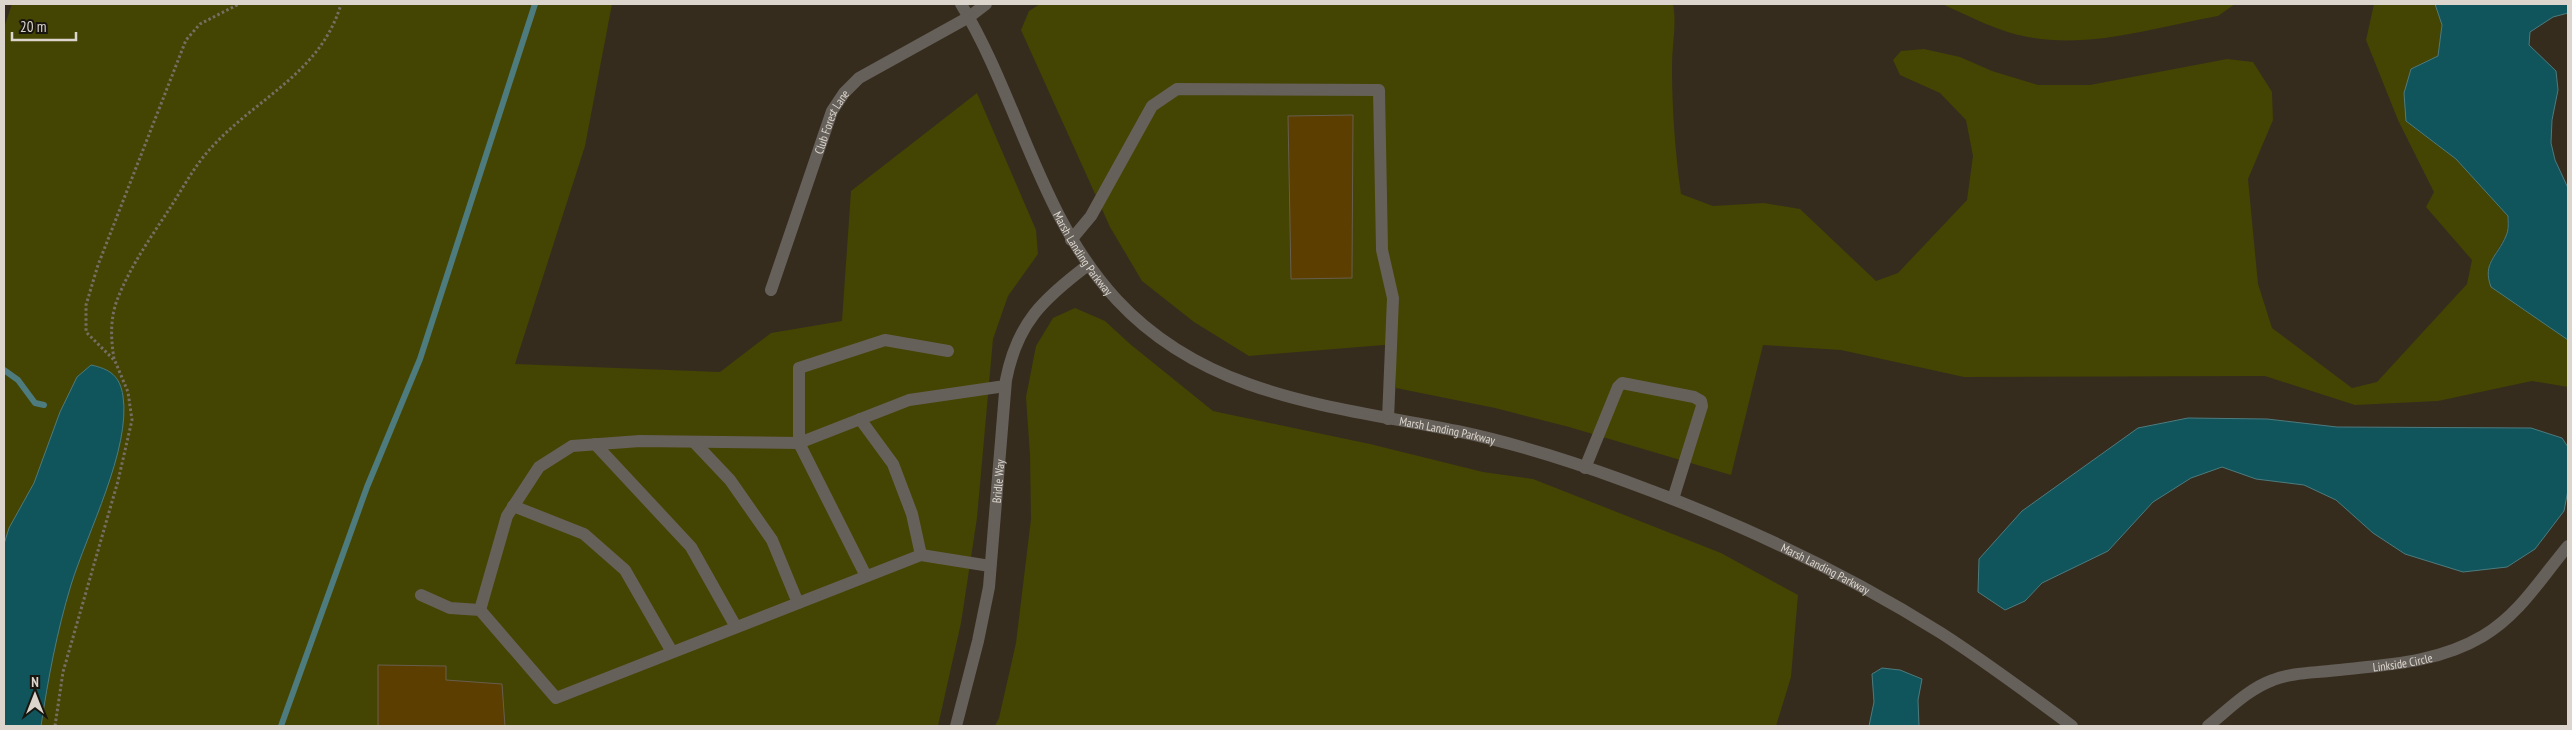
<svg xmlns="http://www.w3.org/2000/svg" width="2572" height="730" font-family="'PT Sans Narrow',sans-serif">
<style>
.green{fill:#444403}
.water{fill:#10545c;stroke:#4d7b7e}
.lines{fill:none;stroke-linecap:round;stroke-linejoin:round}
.stream{stroke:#4d7b7e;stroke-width:6}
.building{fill:#5c3e01;stroke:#685e4f}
.path{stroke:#766e62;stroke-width:3;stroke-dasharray:2.5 2.5;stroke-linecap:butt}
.minor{stroke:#66605a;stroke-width:12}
.labels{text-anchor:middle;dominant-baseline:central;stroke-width:4;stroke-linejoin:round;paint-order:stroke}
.street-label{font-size:12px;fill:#dbd5cd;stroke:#19150f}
</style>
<rect width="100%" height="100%" fill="#352c1e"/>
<path class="green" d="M12,4H612L585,146L515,364L720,372L771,333L842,321L851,191L977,93L1036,230L1038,254L1008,296L993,339L977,518L961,623L938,726H4V28Z
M1040,4H1673C1677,24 1672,45 1672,66C1672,108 1675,152 1681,194L1713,206L1764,203L1800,209L1876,281L1898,273L1967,200L1973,156L1966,120L1940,93L1900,75L1893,60L1901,51L1924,49L1960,57L1992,71L2038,85H2090L2227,59L2253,62L2272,92L2273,120L2248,179L2258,284L2272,328L2352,388L2377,382L2467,284L2472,260L2426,207L2434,192L2398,120L2366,40L2374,4H2435L2442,25L2438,56L2406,121L2456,159L2508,216L2507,234L2489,264L2491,287L2568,340V387L2532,381L2438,401L2355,405L2265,376L1964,377L1841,350L1763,345L1731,475L1569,427L1495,408L1396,388V344L1249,356L1194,322L1142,281L1110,227L1021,30L1029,11Z
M1942,4H2235L2218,16C2157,27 2090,49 2028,37C1999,32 1969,16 1942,4Z
M1075,308L1105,321L1130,344L1213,411L1370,444L1483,472L1533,479L1721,553L1798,595L1791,677L1776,726H995L999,718L1016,643L1031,519L1030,455L1026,397L1036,346L1053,318Z"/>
<path class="water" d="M2435,4H2568V13L2553,17L2530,32L2529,45L2556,71L2558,90L2552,120L2551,143L2555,160L2568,188V340L2491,287C2482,263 2497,257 2506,236C2509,230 2508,222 2508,216L2456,159L2406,121L2404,93L2411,69L2438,56L2442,25Z
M91,365C110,369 120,376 123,396C131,449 87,533 71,585C57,631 48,679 41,726H4V544L9,528L34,483L60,412L77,377Z
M2188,418L2267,419L2337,427L2531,428L2562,438L2568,447V490L2564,511L2535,549L2507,567L2463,572L2405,554L2373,533L2336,500L2304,485L2256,479L2222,467L2191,478L2153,502L2108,551L2042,583L2025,601L2005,610L1978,592L1979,559L2022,511L2138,428Z
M1882,668L1900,670L1922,679L1918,700L1919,726H1869L1874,702L1872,674Z"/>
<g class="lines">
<path class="stream" d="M4,370L18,380L35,403L44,405
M281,726L367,487L420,359L535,4"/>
</g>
<path class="building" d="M1353,115L1352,278L1291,279L1288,116Z
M378,665L446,666V680L502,684L505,726H378Z"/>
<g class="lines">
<path class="path" d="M114,359C111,340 110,322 116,303C128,270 149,240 168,211C182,190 194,166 211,148C256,98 321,73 341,4
M55,726L63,672L118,481L132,420L128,392L115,361L86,332V305L98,265L186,40L200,24L239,4"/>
<g class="minor">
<path id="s1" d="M961,4C1019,100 1039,216 1117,300C1208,398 1335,406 1457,431C1514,443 1571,461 1625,481C1735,521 1841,570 1941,633C1986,662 2029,694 2072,726"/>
<path d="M1071,240L1091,216L1152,106L1177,89L1379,90L1382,250L1393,298L1388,419"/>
<path id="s2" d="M771,290L832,111L844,93L859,78L969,17L986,4"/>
<path d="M860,419L893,464L912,514L921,555"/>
<path d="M694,442L730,480L772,540L798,603"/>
<path d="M595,444L691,547L736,627"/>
<path d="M1585,468L1618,387L1622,383L1694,397L1701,401L1702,406L1673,499"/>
<path d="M513,506L584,534L625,570L672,652"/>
<path d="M866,576L799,443V368L885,340L948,351"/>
<path d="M421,595L450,608L480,610L556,698L921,555L990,566"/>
<path d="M480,610L507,516L539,467L572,446L640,441L799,443L909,400L1005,386"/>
<path id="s3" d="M956,726L978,641L989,587L1006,380C1017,323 1043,299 1088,265"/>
<path id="s4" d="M2208,726C2228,710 2248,689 2273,680C2291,673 2310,673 2329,671C2382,665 2436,664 2483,636C2520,614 2541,578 2568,546"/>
</g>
</g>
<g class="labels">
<g class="street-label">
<text stroke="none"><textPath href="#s2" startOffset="179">Club Forest Lane</textPath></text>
<text stroke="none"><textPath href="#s1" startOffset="278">Marsh Landing Parkway</textPath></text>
<text stroke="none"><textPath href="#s1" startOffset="698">Marsh Landing Parkway</textPath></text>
<text stroke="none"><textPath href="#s3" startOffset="249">Bridle Way</textPath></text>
<text stroke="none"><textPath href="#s1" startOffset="1102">Marsh Landing Parkway</textPath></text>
<text stroke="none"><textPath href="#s4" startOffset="211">Linkside Circle</textPath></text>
</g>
</g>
<rect width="2572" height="730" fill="none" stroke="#dbd5cd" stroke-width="10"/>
<g transform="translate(35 695)" stroke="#19150f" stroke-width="4" paint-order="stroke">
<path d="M0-4L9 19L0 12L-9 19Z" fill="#dbd5cd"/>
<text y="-8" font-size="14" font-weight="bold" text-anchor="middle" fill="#dbd5cd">N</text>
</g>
<path d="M12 32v8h64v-8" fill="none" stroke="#dbd5cd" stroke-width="2.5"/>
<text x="20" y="32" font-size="15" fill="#dbd5cd" stroke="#19150f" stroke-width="4" paint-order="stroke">20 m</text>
</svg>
